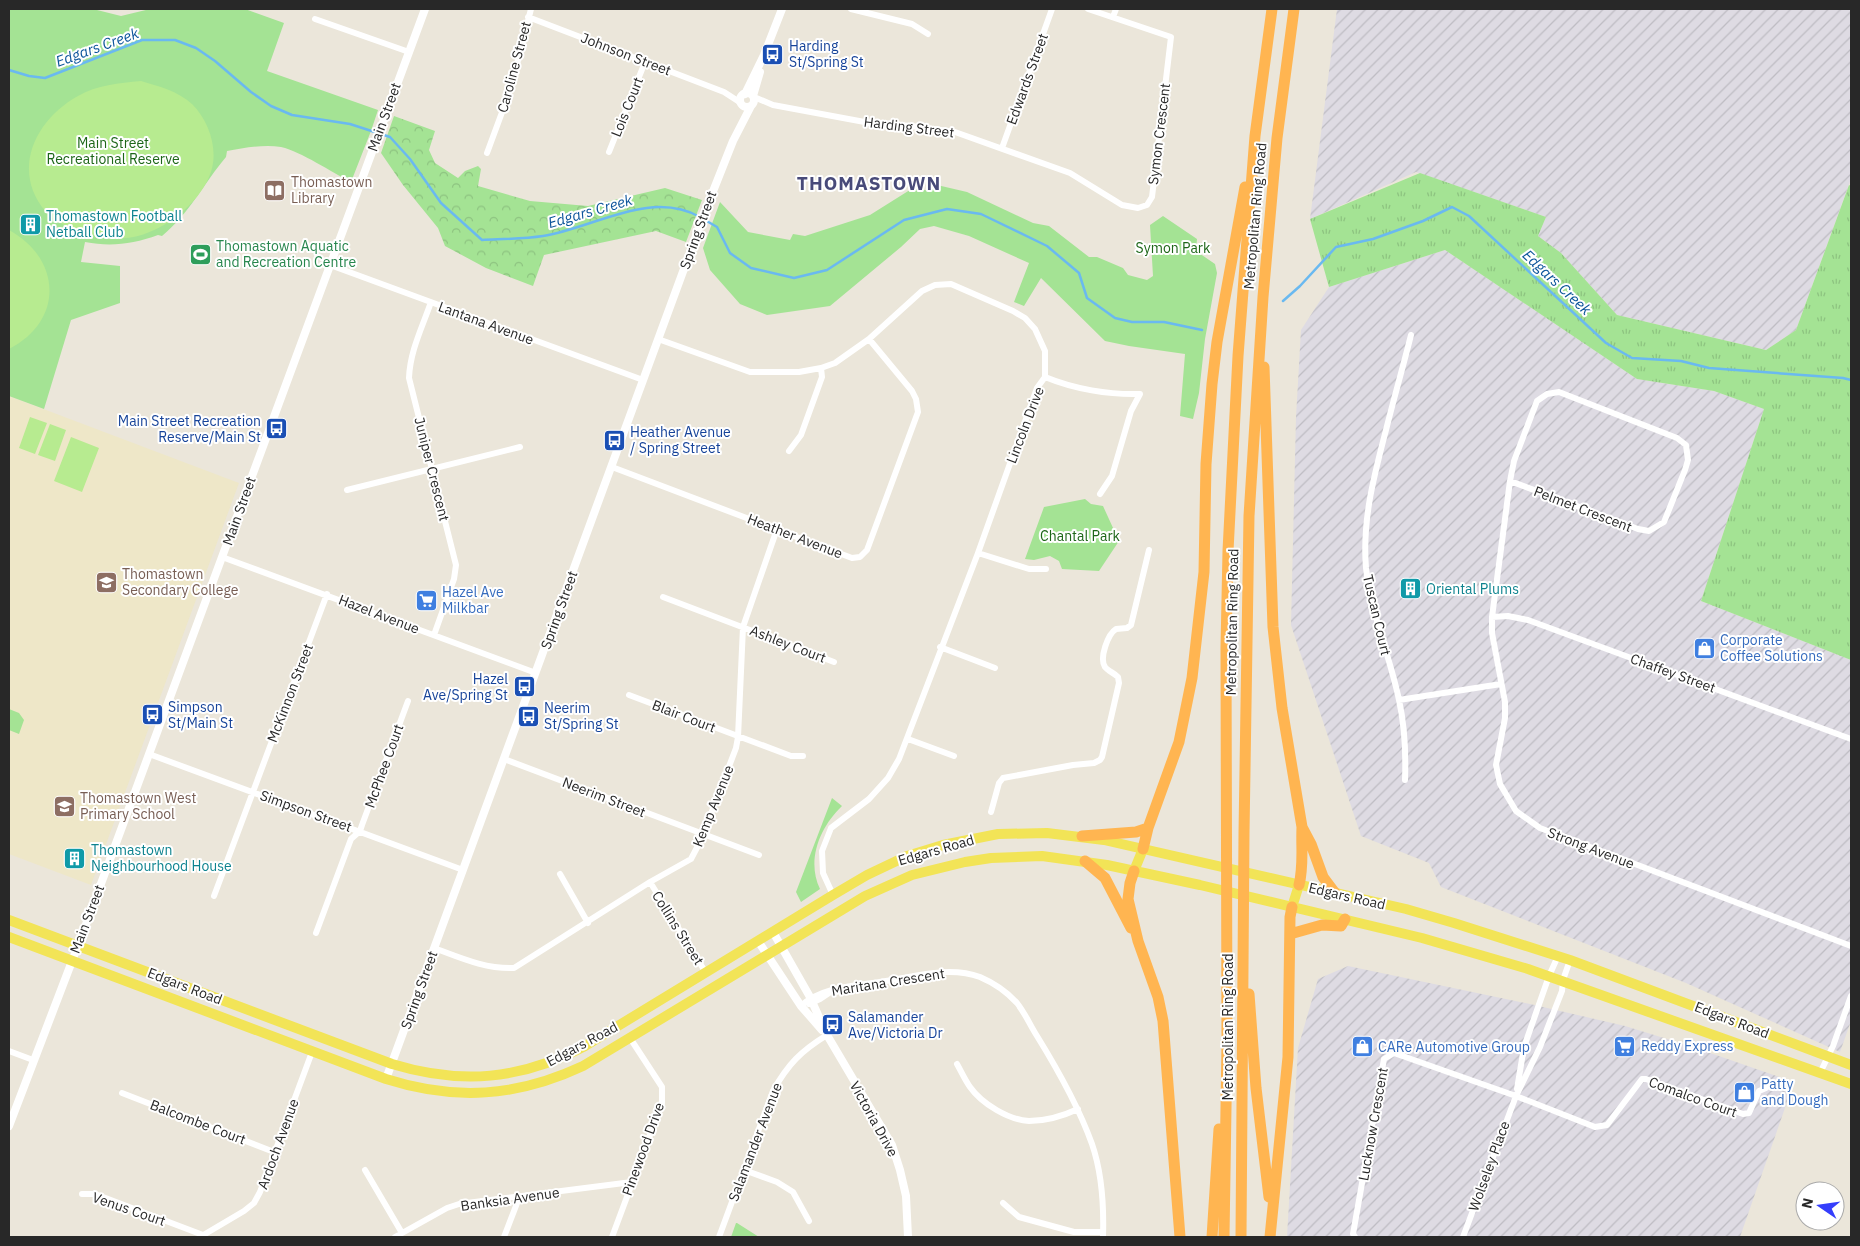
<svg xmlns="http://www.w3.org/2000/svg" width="1860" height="1246" font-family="'IBM Plex Sans',sans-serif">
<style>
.industrial{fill:url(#industrial-furrows)}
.education{fill:#eee7c8}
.grass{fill:url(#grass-tufts)}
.forest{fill:url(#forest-crowns)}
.park{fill:#a4e394}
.pitch{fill:#b7eb90}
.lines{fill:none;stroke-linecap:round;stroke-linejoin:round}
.stream{stroke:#6ab9f0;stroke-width:2.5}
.minor{stroke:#fff;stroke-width:6}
.tertiary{stroke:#fff;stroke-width:8}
.primary{stroke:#f2e457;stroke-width:10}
.motorway{stroke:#ffb551;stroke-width:11}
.labels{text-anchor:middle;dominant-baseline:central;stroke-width:4;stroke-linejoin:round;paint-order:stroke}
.transit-label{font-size:14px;fill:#164399;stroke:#fff;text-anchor:start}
.street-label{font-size:14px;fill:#282828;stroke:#fff}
.park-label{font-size:14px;fill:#1d6618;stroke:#fff}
.education-label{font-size:14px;fill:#785e54;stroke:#fff;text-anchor:start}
.culture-label{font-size:14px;fill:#0d838f;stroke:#fff;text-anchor:start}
.leisure-label{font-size:14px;fill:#27864d;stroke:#fff;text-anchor:start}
.shop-label{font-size:14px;fill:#366cbe;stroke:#fff;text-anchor:start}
.water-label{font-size:15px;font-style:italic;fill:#0b549a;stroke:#fff}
.district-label{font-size:19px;font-weight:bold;letter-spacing:1px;fill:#484a79;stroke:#fff}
</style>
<defs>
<pattern id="industrial-furrows" width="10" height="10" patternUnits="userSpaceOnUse" patternTransform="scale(1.25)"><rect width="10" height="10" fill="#dedbe3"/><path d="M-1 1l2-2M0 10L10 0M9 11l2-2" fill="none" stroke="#bebcc3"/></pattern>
<pattern id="grass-tufts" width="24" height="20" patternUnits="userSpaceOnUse" patternTransform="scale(1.25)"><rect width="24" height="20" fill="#a4e394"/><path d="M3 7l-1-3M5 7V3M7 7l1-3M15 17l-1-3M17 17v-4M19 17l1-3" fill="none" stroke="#8dc380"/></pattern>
<pattern id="forest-crowns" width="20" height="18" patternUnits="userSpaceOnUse" patternTransform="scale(1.25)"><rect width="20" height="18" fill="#a4e394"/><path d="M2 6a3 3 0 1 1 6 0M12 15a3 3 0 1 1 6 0" fill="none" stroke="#8dc380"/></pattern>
</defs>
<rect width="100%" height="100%" fill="#ebe6da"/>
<path class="industrial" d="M1337,9H1851V179L1796,330L1766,350L1617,315L1561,253L1538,236L1546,217L1416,172L1310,219Z
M1445,250L1637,379L1714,391L1764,409L1701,601L1851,660V1021L1840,1052L1686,983L1441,887L1429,863L1361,836L1291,625L1296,417L1301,330L1329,287Z
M1348,966L1530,1004L1625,1026L1693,1047L1794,1082L1740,1237H1287L1298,1048L1318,979Z"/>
<path class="education" d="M9,396L239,483L91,885L9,854Z"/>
<path class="grass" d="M1420,173L1546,217L1538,236L1561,253L1617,315L1766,350L1796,330L1849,185L1851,186V660L1701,601L1764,409L1714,391L1637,379L1445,250L1329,287L1310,219Z"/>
<path class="forest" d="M394,116L435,131L429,150L435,163L458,178L465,171L478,166L481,169L478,186L530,201L588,206L665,188L702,200L686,242L656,231L544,255L533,286L486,268L445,246L438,228L403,185L381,153Z"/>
<path class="park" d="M9,9H93L121,16L150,9H245L284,23L267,71L378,110L371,131L351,182C331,172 302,152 281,147C264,144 244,148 227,151L226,157C204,183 189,214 162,236L158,235C133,244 111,247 85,242L81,262L120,266V303L71,320L44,409L9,396Z
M937,185L967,192L1033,223L1049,226L1089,257H1097L1123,268L1128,275L1147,280L1153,276L1150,225L1163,216L1197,239L1196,251L1215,264L1217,273L1205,339L1199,393L1193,419L1180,416L1185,354L1129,346L1105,341L1041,278L1024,306L1014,302L1029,263L969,236L934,226L920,229L901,247L830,306L767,315L740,304L710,270L703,248L720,202L748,232L790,240L793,234L805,236L870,215L913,188L930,191Z
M1085,499L1091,504L1103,506L1119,541L1099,571L1062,569L1059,561L1050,556L1034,560L1025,559L1044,507Z
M9,709L19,713L24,720L19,734L9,730Z
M832,798L842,806C820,827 806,860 820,889L801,902L796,892Z
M736,1223H737L759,1237H731Z"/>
<path class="pitch" d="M141,81C158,86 178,91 192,104C210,122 220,153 209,177C198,204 165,229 138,236C122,240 105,238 89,234C75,231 56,223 46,212C10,170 36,119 78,96C97,85 119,83 141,81Z
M9,230C62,259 64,321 9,349Z
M30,417L47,423L35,454L19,448Z
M50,424L66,430L55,461L38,455Z
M71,437L99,448L82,492L54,481Z"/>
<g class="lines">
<path class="stream" d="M9,70L29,76L45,78L142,40H175L196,48L215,61L251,92L271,106L292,115L350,124L390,137L410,159L441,203L482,240C502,239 523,239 543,236C594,228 650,189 700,217
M705,220L717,227L730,253L751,268L794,278L827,270L904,220L947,209L981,214L1047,246L1079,273L1087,298L1115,318L1132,322H1164L1202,330
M1283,301L1300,286L1336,247L1373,239L1423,221L1452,207L1469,216L1606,343L1632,358L1681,361L1709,368L1843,378L1851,380"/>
<path class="minor" d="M851,9L912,24L928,34
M528,17L724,92L741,103
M1113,17L1116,9
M315,19L409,52
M754,97L773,105L870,123L911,126L955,132L1070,173L1122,205L1138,208L1147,205L1152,197L1171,37L1088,9
M1002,148L1052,9
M609,152L645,62
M487,153L511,88L531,9
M330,265L643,380
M431,302C422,328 410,351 409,378L456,565L454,579L434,635
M658,339L750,372H799L821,368L835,363L869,339L922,291L935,285L951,284L1013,311L1025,318L1035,329L1045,351V377L1037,388L978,553L899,759L888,778L869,799L831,828L822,851L823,873L833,895
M1045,377C1074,389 1109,395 1140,394L1131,411L1112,476L1100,494
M789,451L801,435L822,377L821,368
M612,467L852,558L860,557L867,550L918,412L916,399L912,391L869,339
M1510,481L1638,529L1649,531L1664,522L1685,470L1688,460L1686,445L1677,438L1559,392L1547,394L1537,401L1514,461L1510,481L1492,617V633L1505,702V718L1496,765L1500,784L1516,811L1540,828L1851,946
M347,490L520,447
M978,553L1029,569H1046
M222,557L536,673
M663,597L834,662
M1492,617L1508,616L1528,620L1851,739
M940,647L995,668
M629,695L791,756H803
M1399,700L1501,684
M908,739L954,756
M149,754L463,870
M504,759L759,855
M1405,780C1406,753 1405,727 1399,700C1390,656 1371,614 1366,568C1362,520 1374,476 1386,430C1394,398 1403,367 1411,335
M991,812L999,783L1003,778L1073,765L1094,763L1100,760L1102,757L1119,683L1118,677C1114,673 1108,671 1105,667C1099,658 1108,634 1116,629L1127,628L1131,625L1149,550
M560,874L588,923
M650,882L706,973
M214,896L327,594
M316,933L351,839L360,831L362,825L408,701
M434,948C461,958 485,969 514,968L650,882L691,859L701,840L736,748L738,737L743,627L777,529
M809,1004L820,999L829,993
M801,1006C822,986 858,986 886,981C917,976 950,966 980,977C994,983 1007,992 1017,1003C1025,1013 1030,1025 1037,1036C1058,1070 1078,1105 1092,1144C1102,1173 1104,1206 1103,1237
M9,1051L33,1060
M957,1064C961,1071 965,1080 970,1087C982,1104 1009,1120 1029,1121C1046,1121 1063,1116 1078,1109
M1820,1073L1833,1046L1851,996
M1517,1089L1524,1047L1549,976L1558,956
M122,1093L274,1152
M365,1170L402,1233
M744,1170L777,1182L793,1192L809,1221
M82,1194H95L203,1235
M1003,1203L1019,1217L1074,1232H1103
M200,1237L244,1211L254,1203L260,1192L312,1052
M395,1237L447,1208L459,1204L632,1182
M504,1237L519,1198
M612,1237L662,1103V1087L630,1038
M719,1237L773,1091C788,1064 801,1051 827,1035
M1355,1237L1353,1234L1384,1059L1394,1053L1516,1096L1595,1127L1607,1125L1642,1079H1646L1743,1114L1749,1113L1759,1091L1766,1088
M1463,1237L1516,1096L1540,1047L1562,991L1563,980L1570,960"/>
<path class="tertiary" d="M740 100a7 7 0 1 1 14 0a7 7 0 1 1-14 0Z
M745,94L764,55L782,9
M753,96L760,72
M773,932L810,997L827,1035L892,1145L900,1170L906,1196L908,1237
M758,941L801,1006L822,1030
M386,1079L706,209L733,141L751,106
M9,1126L82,935L425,9"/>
<path class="primary" d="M1134,871L1143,849
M1292,907L1299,885
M9,920L392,1064C461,1085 521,1080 585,1046L833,895L867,875L907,856L943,845L998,834L1047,833L1104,840L1406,909L1454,923L1570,960L1851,1065
M9,937L386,1079C455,1101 517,1097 583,1066L865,896L912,875L965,862L991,858L1042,856L1107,865L1200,885L1422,938L1528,969L1851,1084"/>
<path class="motorway" d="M1264,367L1273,627L1282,708L1302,827C1301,847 1304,865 1299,885
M1302,827L1311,844L1323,877L1335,893
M1082,836L1136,832L1148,828
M1143,849L1148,828L1179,742L1192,678L1204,572L1206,464L1212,384L1217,342L1245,187
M1085,861L1105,878L1131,928
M1134,871L1130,883L1128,899L1138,941L1158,997L1163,1021L1180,1237
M1290,934L1322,925L1341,926L1345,919
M1249,994L1256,1088L1269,1197
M1212,1237L1219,1129
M1224,1237L1227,1043L1226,647L1228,551L1238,356L1255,136L1272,9
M1241,1237L1244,833L1249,516L1263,297L1277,138L1294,9
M1270,1237L1288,1057L1290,917L1292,907"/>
</g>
<defs>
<symbol id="bus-square" viewBox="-11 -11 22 22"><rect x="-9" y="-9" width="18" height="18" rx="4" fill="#1a4fb4" stroke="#fff"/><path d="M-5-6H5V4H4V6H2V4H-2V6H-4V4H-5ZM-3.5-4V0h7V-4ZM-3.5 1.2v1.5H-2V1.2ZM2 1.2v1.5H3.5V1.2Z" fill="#fff"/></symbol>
<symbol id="library-square" viewBox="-11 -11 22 22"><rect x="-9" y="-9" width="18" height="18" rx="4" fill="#8d6e63" stroke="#fff"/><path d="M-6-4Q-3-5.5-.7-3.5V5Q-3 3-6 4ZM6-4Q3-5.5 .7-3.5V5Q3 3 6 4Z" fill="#fff"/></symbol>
<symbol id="building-square" viewBox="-11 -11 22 22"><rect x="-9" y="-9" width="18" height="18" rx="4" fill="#0f9aa8" stroke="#fff"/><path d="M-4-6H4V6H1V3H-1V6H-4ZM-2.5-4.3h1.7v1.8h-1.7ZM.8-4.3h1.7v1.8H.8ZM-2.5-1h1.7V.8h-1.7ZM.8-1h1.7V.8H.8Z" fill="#fff"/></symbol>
<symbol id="stadium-square" viewBox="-11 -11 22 22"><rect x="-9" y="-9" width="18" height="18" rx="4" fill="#2e9e5b" stroke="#fff"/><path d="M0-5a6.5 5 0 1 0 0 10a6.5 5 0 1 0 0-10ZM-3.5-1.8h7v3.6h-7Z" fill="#fff"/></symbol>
<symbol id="school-square" viewBox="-11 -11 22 22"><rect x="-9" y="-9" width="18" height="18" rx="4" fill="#8d6e63" stroke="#fff"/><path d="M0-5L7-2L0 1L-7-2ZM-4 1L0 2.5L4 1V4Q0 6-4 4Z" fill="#fff"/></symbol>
<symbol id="supermarket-square" viewBox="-11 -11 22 22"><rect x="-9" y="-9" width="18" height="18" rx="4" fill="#3f7fe0" stroke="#fff"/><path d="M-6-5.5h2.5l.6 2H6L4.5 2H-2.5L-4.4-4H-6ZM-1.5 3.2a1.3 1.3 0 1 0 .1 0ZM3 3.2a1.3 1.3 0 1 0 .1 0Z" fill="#fff"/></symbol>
<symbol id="shop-square" viewBox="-11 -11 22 22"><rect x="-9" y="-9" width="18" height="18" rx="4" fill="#3f7fe0" stroke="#fff"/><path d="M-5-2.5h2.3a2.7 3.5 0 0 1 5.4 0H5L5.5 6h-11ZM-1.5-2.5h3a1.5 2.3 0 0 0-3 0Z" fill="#fff"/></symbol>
</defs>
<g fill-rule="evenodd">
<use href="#bus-square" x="760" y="42" width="25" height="25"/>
<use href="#library-square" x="262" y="178" width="25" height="25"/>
<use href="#building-square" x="18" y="212" width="25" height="25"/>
<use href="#stadium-square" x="188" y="242" width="25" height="25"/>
<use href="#bus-square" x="264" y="416" width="25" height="25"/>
<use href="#bus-square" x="602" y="428" width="25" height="25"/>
<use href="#school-square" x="94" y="570" width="25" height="25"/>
<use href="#building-square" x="1398" y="576" width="25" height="25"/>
<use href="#supermarket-square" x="414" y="588" width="25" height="25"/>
<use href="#shop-square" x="1692" y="636" width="25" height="25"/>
<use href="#bus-square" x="512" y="674" width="25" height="25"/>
<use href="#bus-square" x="140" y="702" width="25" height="25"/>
<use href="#bus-square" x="516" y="704" width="25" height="25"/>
<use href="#school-square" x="52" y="794" width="25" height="25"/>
<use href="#building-square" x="62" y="846" width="25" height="25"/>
<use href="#bus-square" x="820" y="1012" width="25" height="25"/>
<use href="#supermarket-square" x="1612" y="1034" width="25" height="25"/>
<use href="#shop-square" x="1350" y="1034" width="25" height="25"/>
<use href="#shop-square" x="1732" y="1080" width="25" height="25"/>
</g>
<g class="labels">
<g class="transit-label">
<text x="789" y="46">Harding<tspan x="789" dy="16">St/Spring St</tspan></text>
<text x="261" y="421" text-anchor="end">Main Street Recreation<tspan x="261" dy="16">Reserve/Main St</tspan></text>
<text x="630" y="432">Heather Avenue<tspan x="630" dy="16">/ Spring Street</tspan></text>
<text x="508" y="679" text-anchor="end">Hazel<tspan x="508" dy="16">Ave/Spring St</tspan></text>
<text x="168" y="707">Simpson<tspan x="168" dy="16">St/Main St</tspan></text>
<text x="544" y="708">Neerim<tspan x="544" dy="16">St/Spring St</tspan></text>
<text x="848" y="1017">Salamander<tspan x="848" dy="16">Ave/Victoria Dr</tspan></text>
</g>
<g class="street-label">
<text transform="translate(626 54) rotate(21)">Johnson Street</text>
<text transform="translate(514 67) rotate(-75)">Caroline Street</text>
<text transform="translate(1027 79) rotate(-70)">Edwards Street</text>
<text transform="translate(627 107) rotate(-68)">Lois Court</text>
<text transform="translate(384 117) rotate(-70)">Main Street</text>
<text transform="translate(909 127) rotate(7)">Harding Street</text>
<text transform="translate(1159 134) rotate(-83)">Symon Crescent</text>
<text transform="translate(1255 216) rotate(-85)">Metropolitan Ring Road</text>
<text transform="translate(698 230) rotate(-70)">Spring Street</text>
<text transform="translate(486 323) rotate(20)">Lantana Avenue</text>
<text transform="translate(1025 425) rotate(-69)">Lincoln Drive</text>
<text transform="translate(432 469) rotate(76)">Juniper Crescent</text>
<text transform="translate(1583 509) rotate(21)">Pelmet Crescent</text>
<text transform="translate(239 511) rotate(-70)">Main Street</text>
<text transform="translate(795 536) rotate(21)">Heather Avenue</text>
<text transform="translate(559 610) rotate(-70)">Spring Street</text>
<text transform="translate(379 614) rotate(21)">Hazel Avenue</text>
<text transform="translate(1377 615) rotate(77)">Tuscan Court</text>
<text transform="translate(1232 622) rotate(-89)">Metropolitan Ring Road</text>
<text transform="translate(788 644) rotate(21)">Ashley Court</text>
<text transform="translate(1673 673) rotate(20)">Chaffey Street</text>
<text transform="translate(290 693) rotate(-69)">McKinnon Street</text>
<text transform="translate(684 716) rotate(21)">Blair Court</text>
<text transform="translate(384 766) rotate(-70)">McPhee Court</text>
<text transform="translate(604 797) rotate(21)">Neerim Street</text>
<text transform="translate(713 806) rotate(-68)">Kemp Avenue</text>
<text transform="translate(306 811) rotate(20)">Simpson Street</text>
<text transform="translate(1591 848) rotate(21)">Strong Avenue</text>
<text transform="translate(936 850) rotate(-16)">Edgars Road</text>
<text transform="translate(1347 896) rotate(13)">Edgars Road</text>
<text transform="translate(87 919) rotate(-69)">Main Street</text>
<text transform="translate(678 928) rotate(58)">Collins Street</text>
<text transform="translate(888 982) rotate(-9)">Maritana Crescent</text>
<text transform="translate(185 986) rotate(21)">Edgars Road</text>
<text transform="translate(419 990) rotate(-70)">Spring Street</text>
<text transform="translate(1732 1020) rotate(21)">Edgars Road</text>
<text transform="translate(1228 1027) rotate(-90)">Metropolitan Ring Road</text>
<text transform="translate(582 1044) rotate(-28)">Edgars Road</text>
<text transform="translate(1693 1097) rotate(20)">Comalco Court</text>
<text transform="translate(874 1119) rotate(61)">Victoria Drive</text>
<text transform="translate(198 1122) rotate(21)">Balcombe Court</text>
<text transform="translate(1373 1124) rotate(-80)">Lucknow Crescent</text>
<text transform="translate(755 1142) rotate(-69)">Salamander Avenue</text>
<text transform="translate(278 1144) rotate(-70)">Ardoch Avenue</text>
<text transform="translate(643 1149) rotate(-70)">Pinewood Drive</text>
<text transform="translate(1489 1166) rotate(-70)">Wolseley Place</text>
<text transform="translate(510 1199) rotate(-8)">Banksia Avenue</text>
<text transform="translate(129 1209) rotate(19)">Venus Court</text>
</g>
<g class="park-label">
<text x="113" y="143">Main Street<tspan x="113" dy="16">Recreational Reserve</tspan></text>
<text x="1173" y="248">Symon Park</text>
<text x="1080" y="536">Chantal Park</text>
</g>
<g class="education-label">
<text x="291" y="182">Thomastown<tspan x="291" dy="16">Library</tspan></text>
<text x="122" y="574">Thomastown<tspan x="122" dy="16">Secondary College</tspan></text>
<text x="80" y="798">Thomastown West<tspan x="80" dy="16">Primary School</tspan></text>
</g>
<g class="culture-label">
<text x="46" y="216">Thomastown Football<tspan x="46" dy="16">Netball Club</tspan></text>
<text x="1426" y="589">Oriental Plums</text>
<text x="91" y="850">Thomastown<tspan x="91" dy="16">Neighbourhood House</tspan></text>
</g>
<g class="leisure-label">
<text x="216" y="246">Thomastown Aquatic<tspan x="216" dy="16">and Recreation Centre</tspan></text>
</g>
<g class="shop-label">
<text x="442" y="592">Hazel Ave<tspan x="442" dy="16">Milkbar</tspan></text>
<text x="1720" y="640">Corporate<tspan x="1720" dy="16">Coffee Solutions</tspan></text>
<text x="1641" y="1046">Reddy Express</text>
<text x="1378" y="1047">CARe Automotive Group</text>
<text x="1761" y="1084">Patty<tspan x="1761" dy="16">and Dough</tspan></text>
</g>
<g class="water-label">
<text transform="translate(97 47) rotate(-20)">Edgars Creek</text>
<text transform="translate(590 211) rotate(-16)">Edgars Creek</text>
<text transform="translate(1557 282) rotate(43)">Edgars Creek</text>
</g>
<g class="district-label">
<text x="869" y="183">THOMASTOWN</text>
</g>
</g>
<rect width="1860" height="1246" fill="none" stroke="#282828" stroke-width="20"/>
<g transform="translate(1820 1206) rotate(283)"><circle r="24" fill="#ffffff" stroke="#a9a9a9"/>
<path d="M0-4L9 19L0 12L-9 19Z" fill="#353efc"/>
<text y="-8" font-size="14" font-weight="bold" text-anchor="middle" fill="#282828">N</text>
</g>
</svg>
